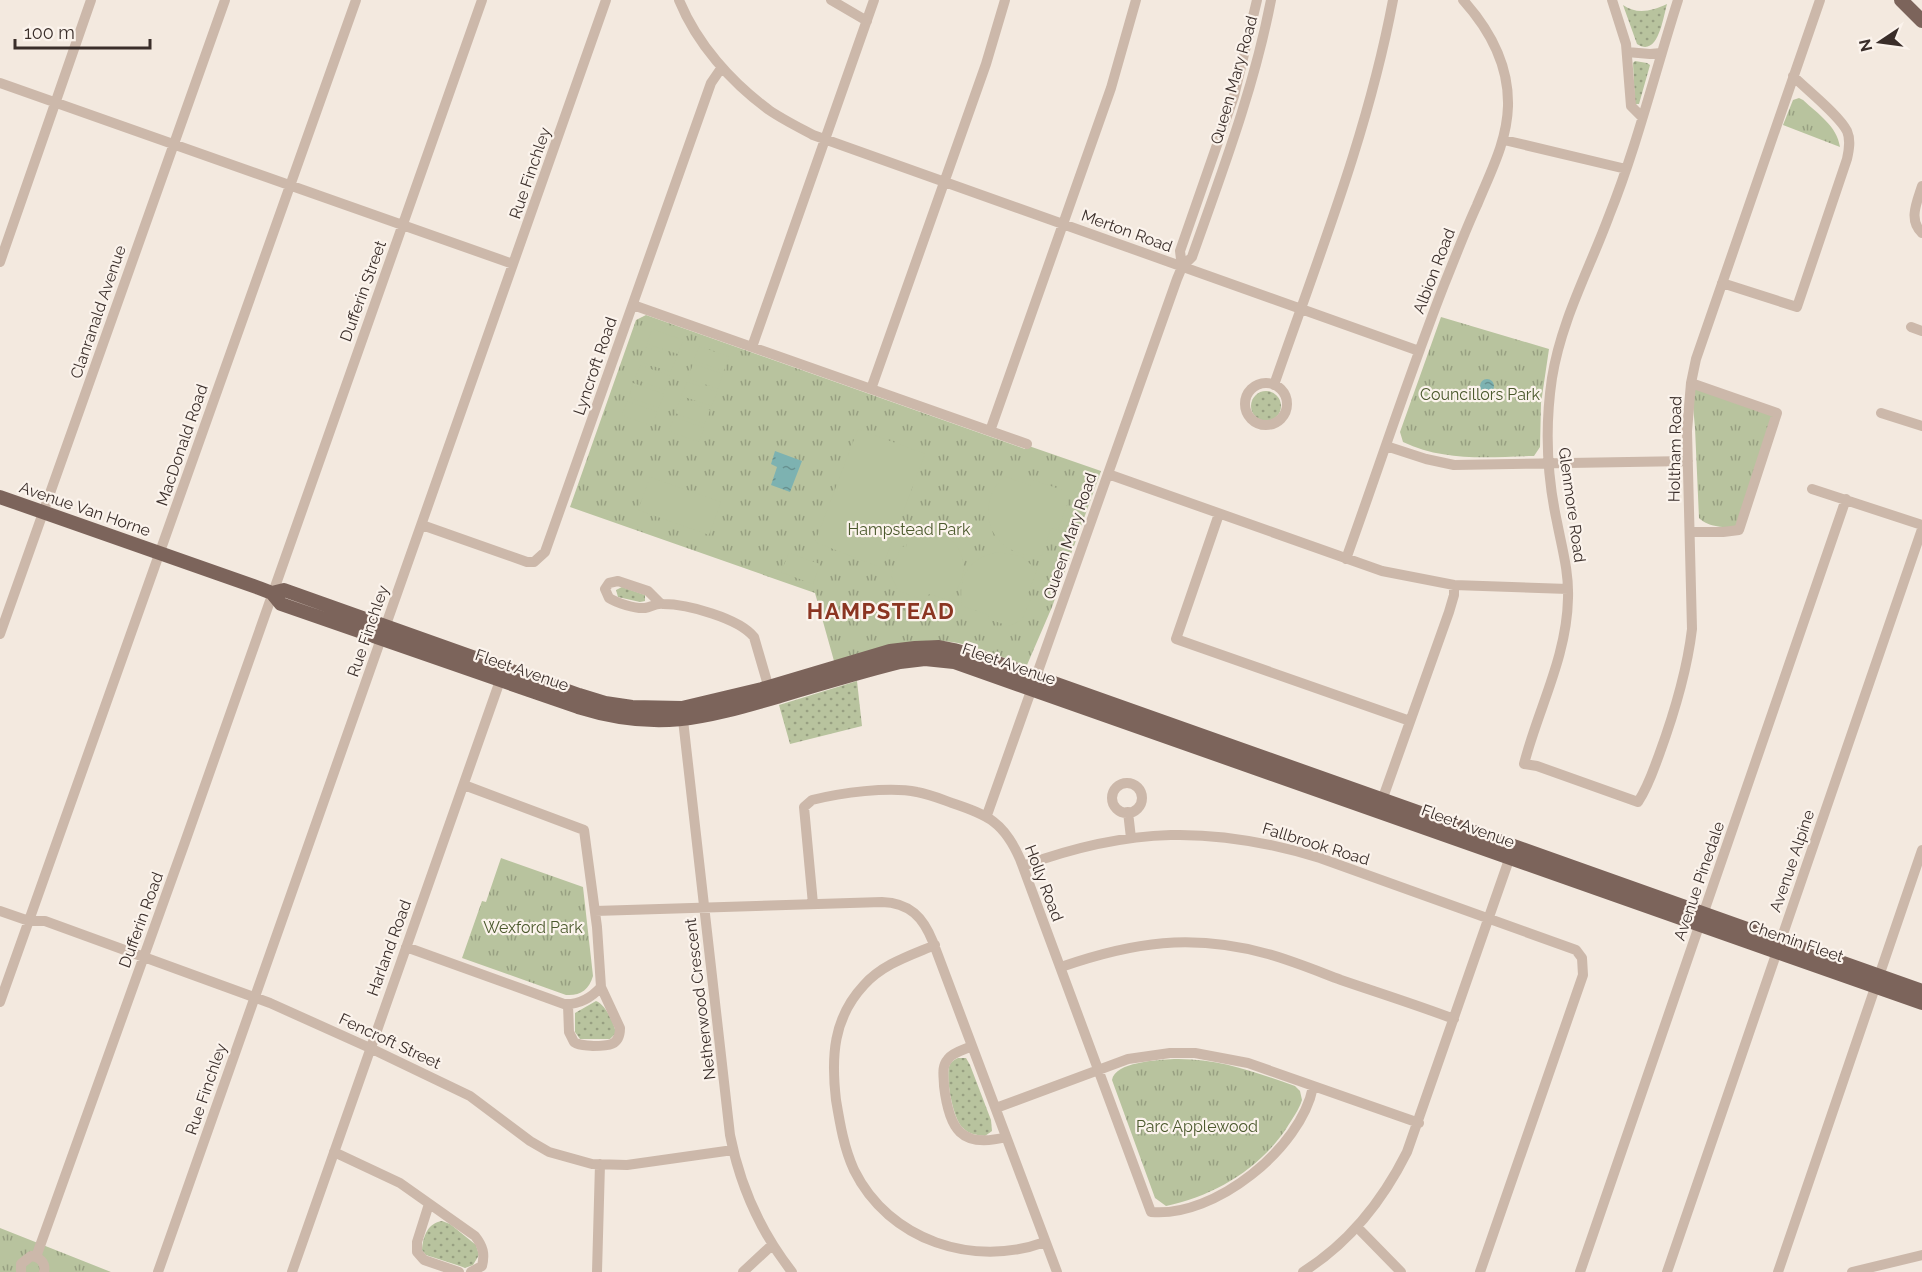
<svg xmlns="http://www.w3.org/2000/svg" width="1922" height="1272" font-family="Raleway,sans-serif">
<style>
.grass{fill:url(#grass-dots)}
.park{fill:url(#park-tufts)}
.pitch{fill:#b8c39e}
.water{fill:url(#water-ripples)}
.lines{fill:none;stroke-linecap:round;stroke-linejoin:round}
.minor{stroke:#ccb8aa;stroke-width:10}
.major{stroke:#7c645b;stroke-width:14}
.labels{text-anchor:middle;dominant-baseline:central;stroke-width:4.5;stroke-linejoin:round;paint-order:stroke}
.street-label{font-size:16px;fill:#3a2e2a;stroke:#fbf3ec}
.park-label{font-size:16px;fill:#4b592d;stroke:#fbf3ec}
.district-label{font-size:22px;font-weight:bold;letter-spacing:1.5px;fill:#8b3521;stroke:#fbf3ec}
</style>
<defs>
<pattern id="grass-dots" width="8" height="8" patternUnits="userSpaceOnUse" patternTransform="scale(1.5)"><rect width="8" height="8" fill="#b8c39e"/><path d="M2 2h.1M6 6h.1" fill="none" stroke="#979f81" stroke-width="1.8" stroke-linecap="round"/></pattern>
<pattern id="park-tufts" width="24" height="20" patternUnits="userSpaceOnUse" patternTransform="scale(1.5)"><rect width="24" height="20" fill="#b8c39e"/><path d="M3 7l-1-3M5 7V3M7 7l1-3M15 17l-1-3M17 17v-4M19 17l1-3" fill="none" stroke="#979f81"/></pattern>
<pattern id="water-ripples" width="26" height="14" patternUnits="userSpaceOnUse" patternTransform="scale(1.5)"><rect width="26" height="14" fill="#7db2b1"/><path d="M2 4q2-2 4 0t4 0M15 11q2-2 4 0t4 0" fill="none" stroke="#679190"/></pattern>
</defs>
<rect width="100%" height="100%" fill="#f3e9df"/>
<path class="grass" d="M1667,4C1663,18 1658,58 1637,44L1623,5C1637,15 1652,11 1667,4Z
M1635,61L1647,63L1650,65L1639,104H1635L1633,63Z
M1251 406a15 15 0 1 1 30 0a15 15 0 1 1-30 0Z
M622,587L645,595V601L640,602L618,597L616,590Z
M857,681L862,726L790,744L779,705Z
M596,1001C606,1005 614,1023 616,1033L610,1039H580L575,1032V1013Z
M958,1058H966L970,1065L991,1120L992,1131L985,1136C976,1135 969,1134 963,1128C953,1119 946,1080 949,1067C950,1062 954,1060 958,1058Z
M442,1221L450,1224L476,1245L479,1255L473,1265L465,1268L460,1266L426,1255L422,1250C423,1236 428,1223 442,1221Z"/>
<path class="park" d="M1799,98L1803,100C1818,114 1837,126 1840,147L1783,125L1793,100Z
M646,315L1025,449L1026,445L1101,471L1052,607L1027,665H1024C1002,657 980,648 958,643C915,635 875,649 834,661L815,593L570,507L636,320Z
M1441,317L1549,349L1541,403L1540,447L1534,456C1489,457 1445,462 1403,442L1400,432Z
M1691,383L1777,413L1739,530C1724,526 1709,528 1699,518L1695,428Z
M501,858L583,887L593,976C589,990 580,996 566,995L462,958L482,901L486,902Z
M1174,1059C1218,1058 1255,1072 1295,1086L1300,1091L1302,1100C1299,1110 1292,1119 1286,1129C1258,1170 1214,1196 1166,1206L1155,1198L1112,1080C1115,1062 1157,1060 1174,1059Z
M0,1228L111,1272H0Z"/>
<path class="pitch" d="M652,329L683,340L678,354L647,344Z
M699,346L729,357L724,371L694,360Z
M646,347L676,358L671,372L641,362Z
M693,364L723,374L718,389L688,378Z
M640,365L670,376L665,390L635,379Z
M687,382L717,392L712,406L681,396Z
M633,383L664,394L659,408L629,397Z
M680,399L710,410L705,424L675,413Z
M627,401L657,412L652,426L622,415Z
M674,417L704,428L699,442L669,431Z
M858,429L925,454L882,568L815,542Z
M1004,476L1031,486L1034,480L1062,490L1068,502L1058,530L1051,528L1042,555C994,560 970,511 1004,476Z
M650,477L721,502L709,535L638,510Z
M913,526C958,526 981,568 948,600L929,594L926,601L898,591L891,575L901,546L906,547Z
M999,552L1021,556L1037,570L1027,596L1031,598L1022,620L1009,626L988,619L989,615L962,606C958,577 968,557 999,552Z
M789,553L820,564L813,584L781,572Z"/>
<path class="water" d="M1480 386a7 7 0 1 1 14 0a7 7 0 1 1-14 0Z
M775,451L802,461L790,492L771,485L777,467L771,464Z"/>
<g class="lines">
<path class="minor" d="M679,0C697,44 731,82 769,110C782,119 798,127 813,135L1419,351
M831,0L867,21
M1612,0L1626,44L1631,106L1642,117
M1678,0C1655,72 1637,146 1609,216C1589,270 1561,321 1552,378C1545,425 1547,476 1557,522C1562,548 1569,572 1568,598C1567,657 1538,709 1524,764L1537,766L1638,802C1648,787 1653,771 1659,755C1674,714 1687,672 1692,629L1687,431L1691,383L1696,359L1820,0
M1627,52L1650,54L1661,53
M0,83L513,264
M1504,140L1626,169
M1922,186C1917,202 1908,220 1922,233
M0,262L91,0
M1182,267L1180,251L1234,96L1257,0
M1722,283L1797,307L1847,159C1849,150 1851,140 1847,131C1839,115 1807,90 1793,76
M633,305L1027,444
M1911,327L1922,331
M752,347L874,0
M1245 404a21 21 0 1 1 42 0a21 21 0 1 1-42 0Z
M1274,385C1318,258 1368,133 1393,0
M871,389L986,64L1005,0
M1881,413L1922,426
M990,431L1111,88L1136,0
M1386,446L1426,459L1454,465L1688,461
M1108,474L1382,571L1454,585L1568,589
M1812,489L1922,525
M1219,514L1176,639L1410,721
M422,525L527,562H534L545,552L711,83L722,67
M1690,532H1723L1739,530L1777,413L1691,383
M1346,559C1379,467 1409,375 1444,285C1455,258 1465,231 1477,205C1490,173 1507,142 1508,106C1509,66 1490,30 1463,0
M660,603L648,591L618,581L609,583L605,589L609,598C617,603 635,609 645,608C651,607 656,603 663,604C687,604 739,618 754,637L770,692
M0,634L225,0
M682,711L730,1135C740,1186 760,1231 792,1272
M1112 798a15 15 0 1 1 30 0a15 15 0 1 1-30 0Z
M1380,806L1449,612L1454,595V585
M1128,812L1131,838
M987,815L1177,279L1182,267L1192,257C1222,172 1254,88 1271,0
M1023,866C1129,827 1212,825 1320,858L1576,950L1582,958L1583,975L1480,1272
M813,904L804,807L812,800C840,793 889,786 917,792C929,794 941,799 952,803C988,815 1004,822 1020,859L1151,1212C1215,1218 1301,1148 1313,1087
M0,911L29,921H45L270,1003L370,1048L470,1096L530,1141L549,1152L592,1164L627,1165L733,1150
M595,911L882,902C910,903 923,917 933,942L1057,1272
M935,945C909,956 883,964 864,985C833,1018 831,1057 836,1100C840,1124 844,1148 854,1170C889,1241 974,1268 1045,1242
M406,947L564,1004C580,1005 591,998 601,987L597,927L584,830L464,785
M1061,967C1133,942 1192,933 1268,954C1293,961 1317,971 1341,980C1379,993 1417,1005 1454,1019
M0,1002L356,0
M568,1005L569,1032L574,1042C580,1046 586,1045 593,1046C608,1046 620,1046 620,1028L601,987
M972,1046C964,1050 953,1052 948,1059C941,1067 944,1077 944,1086C949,1129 961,1149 1006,1137
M996,1108L1128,1059L1170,1053H1195L1248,1063L1419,1123
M334,1152L400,1183L475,1236C483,1246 485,1254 482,1266L471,1272
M429,1204L417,1242V1252L424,1260L459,1272
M1357,1227L1401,1272
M36,1257L185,842L482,0
M21,1272V1264L31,1256C40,1257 46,1263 44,1272
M158,1272L606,0
M292,1272L502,675
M597,1272L600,1164
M743,1272L772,1245
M1303,1272C1349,1243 1383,1200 1407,1152L1512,851
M1580,1272L1846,499
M1667,1272L1922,529
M1778,1272L1922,850
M1852,1272L1922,1255"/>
<path class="major" d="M1901,0L1922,21
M0,497L259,588L272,593L284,590L579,695L605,703L632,707L682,708L762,689L890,651L915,648L939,647L954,650L989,660L1922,991
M272,593L281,604L578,707C658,732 704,718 780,696C820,684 860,672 900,662L925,659L954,662L1922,1003"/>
</g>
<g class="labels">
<g class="street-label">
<text transform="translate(1234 80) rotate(-74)">Queen Mary Road</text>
<text transform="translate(530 173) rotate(-71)">Rue Finchley</text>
<text transform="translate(1127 231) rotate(20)">Merton Road</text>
<text transform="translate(1434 271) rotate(-69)">Albion Road</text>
<text transform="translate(363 291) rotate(-70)">Dufferin Street</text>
<text transform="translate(98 312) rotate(-71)">Clanranald Avenue</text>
<text transform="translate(595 366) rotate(-71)">Lyncroft Road</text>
<text transform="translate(182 445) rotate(-71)">MacDonald Road</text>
<text transform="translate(1675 449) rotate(-89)">Holtham Road</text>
<text transform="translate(1572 505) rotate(82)">Glenmore Road</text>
<text transform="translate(85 509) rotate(19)">Avenue Van Horne</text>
<text transform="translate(1070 536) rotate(-71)">Queen Mary Road</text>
<text transform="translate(368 631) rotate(-71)">Rue Finchley</text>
<text transform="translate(1009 664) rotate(19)">Fleet Avenue</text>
<text transform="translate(522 670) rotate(19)">Fleet Avenue</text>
<text transform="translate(1468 826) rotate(20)">Fleet Avenue</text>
<text transform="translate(1316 844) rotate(17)">Fallbrook Road</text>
<text transform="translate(1792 861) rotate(-71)">Avenue Alpine</text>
<text transform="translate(1699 881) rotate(-71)">Avenue Pinedale</text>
<text transform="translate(1044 883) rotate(69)">Holly Road</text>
<text transform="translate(141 920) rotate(-70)">Dufferin Road</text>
<text transform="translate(1796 941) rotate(19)">Chemin Fleet</text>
<text transform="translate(389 948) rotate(-70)">Harland Road</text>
<text transform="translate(700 999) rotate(-97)">Netherwood Crescent</text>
<text transform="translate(390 1041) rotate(25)">Fencroft Street</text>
<text transform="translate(206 1089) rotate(-71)">Rue Finchley</text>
</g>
<g class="park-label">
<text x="1480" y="394">Councillors Park</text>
<text x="909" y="529">Hampstead Park</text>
<text x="533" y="927">Wexford Park</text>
<text x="1197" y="1126">Parc Applewood</text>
</g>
<g class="district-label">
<text x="881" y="611">HAMPSTEAD</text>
</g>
</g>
<g transform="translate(1880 42) rotate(257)" stroke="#fbf3ec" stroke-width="4.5" paint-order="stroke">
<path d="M0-4.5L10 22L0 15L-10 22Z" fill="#3a2e2a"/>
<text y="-9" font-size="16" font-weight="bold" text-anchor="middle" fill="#3a2e2a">N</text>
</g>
<path d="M15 39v9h135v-9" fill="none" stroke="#3a2e2a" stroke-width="3"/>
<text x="24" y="39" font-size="18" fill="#3a2e2a" stroke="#fbf3ec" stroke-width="4.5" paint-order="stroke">100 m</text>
</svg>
